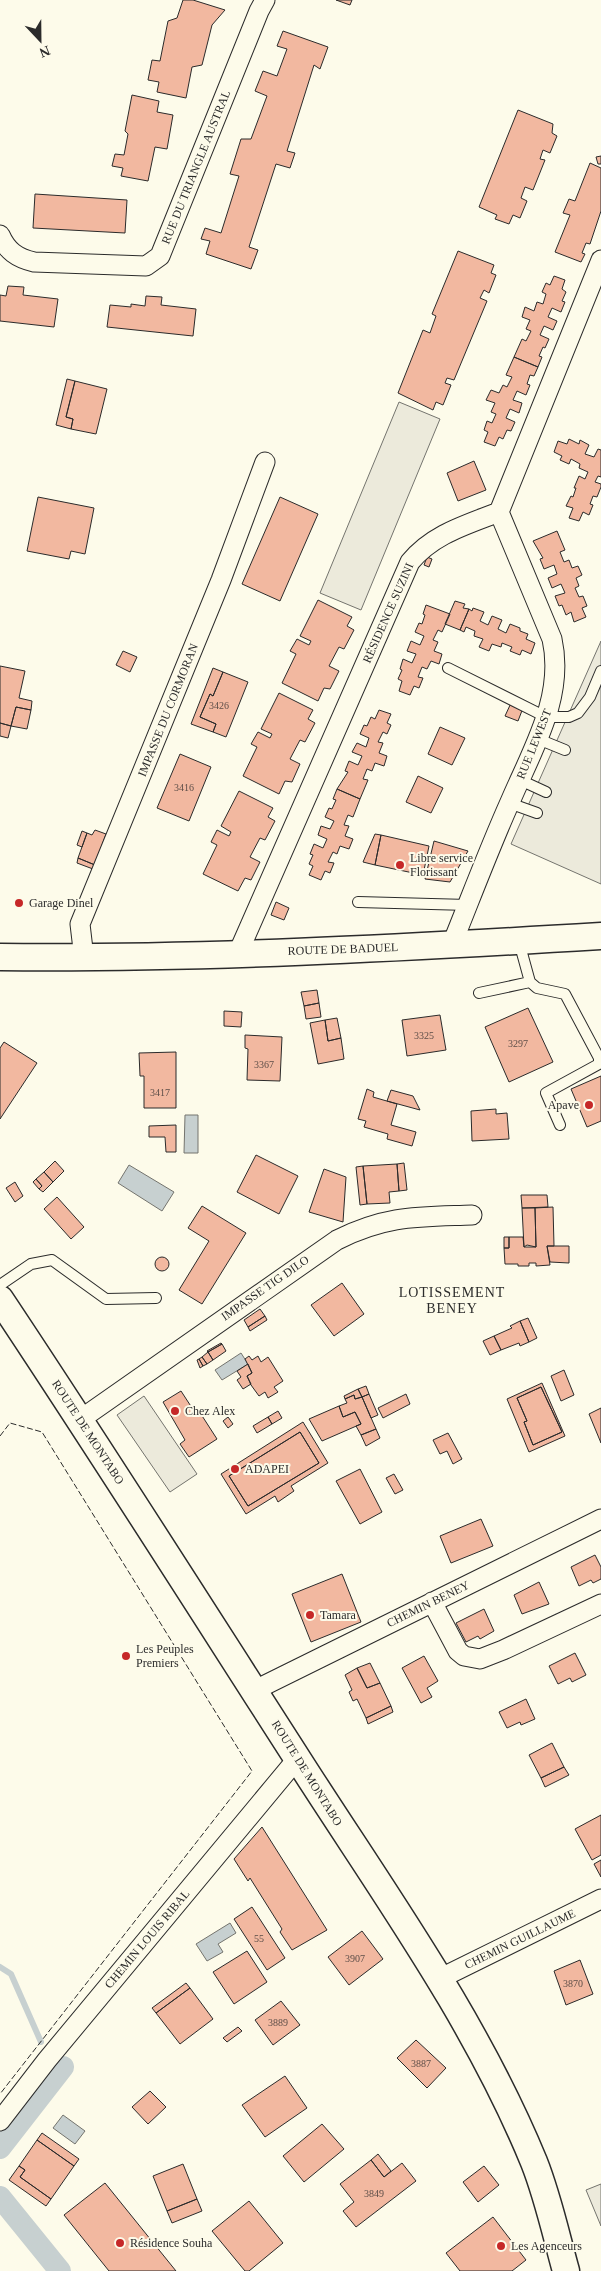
<svg xmlns="http://www.w3.org/2000/svg" width="601" height="2271" font-family="'Times New Roman',serif">
<style>
.parking{fill:#eceadb;stroke:#74746e}
.water{fill:#c7d0d0;stroke:#74746e}
.lines{fill:none;stroke-linecap:round;stroke-linejoin:round}
.stream{stroke:#c7d0d0;stroke-width:6}
.canal{stroke:#c7d0d0;stroke-width:22}
.building{fill:#f2b8a0;stroke:#2b2b2b;fill-rule:evenodd}
.service-casing{stroke:#2b2b2b;stroke-width:12}
.minor-casing{stroke:#2b2b2b;stroke-width:21}
.secondary-casing{stroke:#2b2b2b;stroke-width:29}
.service{stroke:#fdfbea;stroke-width:10}
.minor{stroke:#fdfbea;stroke-width:19}
.secondary{stroke:#fdfbea;stroke-width:26}
.fence{stroke:#2b2b2b;stroke-width:1;stroke-dasharray:6 2.5;stroke-linecap:butt}
.poi-dot{fill:#c62828;stroke:#fdfbea;stroke-width:2}
.labels{text-anchor:middle;dominant-baseline:central;stroke-width:4;stroke-linejoin:round;paint-order:stroke}
.number-label{font-size:10px;fill:#5d4e48}
.street-label{font-size:12px;fill:#2b2b2b;stroke:#fdfbea}
.poi-label{font-size:12px;fill:#2b2b2b;stroke:#fdfbea;text-anchor:start}
.neighbourhood-label{font-size:14px;letter-spacing:1px;fill:#2b2b2b;stroke:#fdfbea}
</style>
<rect width="100%" height="100%" fill="#fdfbea"/>
<path class="parking" d="M399,402L440,419L361,610L320,593Z
M601,641V884L511,844Z
M144,1396L197,1474L170,1492L117,1415Z
M601,2184V2226L586,2190Z"/>
<path class="water" d="M185,1115H198V1153H184Z
M129,1165L174,1192L162,1211L118,1183Z
M241,1353L248,1364L222,1380L215,1370Z
M230,1923L236,1933L218,1944L223,1952L207,1961L196,1944Z
M63,2115L85,2131L75,2144L53,2128Z"/>
<g class="lines">
<path class="stream" d="M0,1967L11,1974L41,2042"/>
<path class="canal" d="M0,2148L63,2067
M0,2197L60,2271"/>
</g>
<path class="building" d="M183,0H193L225,10L212,25L202,65L192,67L186,98L157,92L159,82L148,80L152,60L160,61L168,21L177,18Z
M336,0H352L350,5Z
M283,31L328,47L320,69L314,65L287,151L295,153L290,168L276,164L249,247L258,250L251,269L206,254L210,241L201,239L205,228L221,233L239,176L230,174L241,139H251L267,96L255,91L263,71L277,76L287,49L277,46Z
M132,95L159,101L157,112L173,115L167,149L155,147L148,181L121,176L123,168L112,166L115,154L124,155L128,134L125,131Z
M518,110L553,124L552,133L557,136L550,153L543,150L540,159L545,160L533,190L525,187L521,198L527,201L520,218L513,215L509,224L495,219L497,215L479,207Z
M601,156V164H598L596,157Z
M590,163L601,168V211L590,244L586,243L582,253L585,254L581,262L555,252L570,215L563,213L569,199L575,201Z
M35,194L127,200L125,233L33,228Z
M458,251L494,265L491,273L496,275L489,293L484,290L480,298L487,301L454,380L447,378L445,383L451,385L443,405L436,402L433,410L398,393L423,330L430,333L436,316L432,314Z
M554,276L565,280L562,289L566,292L562,301L565,302L561,312L552,308L548,317L557,321L553,330L544,326L540,335L549,339L545,348L543,347L539,356L542,357L538,367L514,357L522,339L526,341L531,331L526,329L530,320L522,317L525,307L534,311L537,302L543,304L546,294L542,292L546,283L550,285Z
M8,286L24,287L23,295L58,299L54,327L0,321V295L6,296Z
M146,296L162,297L161,305L196,309L193,336L107,327L110,305L131,307V304L145,306Z
M514,357L538,367L534,376L530,375L527,384L530,385L526,395L517,391L513,400L522,403L519,413L510,409L506,418L515,422L511,431L507,430L503,439L499,437L495,446L484,442L488,432L484,430L487,421L492,423L496,414L491,412L495,403L486,400L491,390L499,393L503,385L507,387L512,377L506,375Z
M67,379L75,381L66,417L73,419L71,429L56,425Z
M75,381L107,389L96,434L71,429L73,419L66,417Z
M569,439L579,444L580,440L589,445L585,454L594,457L598,449L601,450V477L598,476L595,482L601,484V487L597,497L593,496L590,504L593,505L589,515L583,512L579,521L569,518L573,508L566,506L571,496L573,497L576,488H574L579,476L585,479L588,472L579,468L580,464L571,459L569,464L560,460L562,456L554,452L558,441L567,444Z
M474,461L486,490L458,501L447,473Z
M38,497L94,508L85,554L71,551L69,559L27,551Z
M280,497L318,514L280,601L242,584Z
M557,531L565,550L560,552L564,562L569,560L572,568L578,566L582,575L576,578L579,586L575,588L579,597L583,596L587,606L582,608L586,617L574,622L571,612L566,615L562,605L559,606L555,596L565,593L561,584L552,588L548,578L557,574L554,565L544,569L540,559L543,558L533,541Z
M427,557L432,559L429,567L424,565Z
M318,600L352,617L347,626L354,630L344,649L339,647L329,666L339,671L330,689L324,688L318,701L282,683L296,654L290,651L297,639L309,645L311,641L300,636Z
M455,601L465,604L463,608L469,609L460,630L445,624Z
M426,605L450,614L442,632L438,630L433,640L438,642L434,651L442,654L439,664L431,661L427,669L422,667L418,677L423,678L419,688L414,686L410,695L399,691L402,681L398,679L402,670L400,669L403,659L412,663L416,654L407,651L411,641L420,645L424,636L415,632L419,623L422,624L425,615L423,614Z
M473,608L484,612L480,621L488,625L492,616L502,620L498,629L506,633L510,624L520,628V631L528,634L526,639L535,643L531,654L522,650L520,655L510,651L512,647L502,643L501,647L492,644L489,651L479,647L483,639L474,636L475,631L466,627L464,632L460,630L469,609L472,611Z
M123,651L137,657L130,672L116,665Z
M0,666L25,671L19,698L32,701L31,710L16,707L11,726L0,723Z
M213,668L223,672L213,696L210,694L200,717L216,724L213,732L191,724Z
M223,672L248,682L226,737L213,732L216,724L200,717L210,694L213,696Z
M279,693L313,710L308,719L315,723L305,742L300,740L290,759L300,764L292,782L285,781L279,794L243,776L257,747L251,744L258,732L270,738L272,734L261,729Z
M511,703L523,708L518,721L505,716Z
M16,707L31,710L27,729L11,726Z
M379,710L391,714L387,723L391,725L387,734L383,732L378,742L383,743L379,753L387,756L384,766L375,763L372,771L367,769L363,779L368,780L360,799L337,789L348,772L345,771L349,761L358,765L362,756L352,752L357,743L366,747L369,738L360,734L364,725L367,726L371,717L375,719Z
M0,723L11,726L8,738L0,736Z
M440,727L465,738L452,765L428,754Z
M180,754L211,767L189,821L157,808Z
M418,776L443,788L431,813L406,802Z
M337,789L360,799L353,817L348,815L344,825L349,826L345,836L353,839L349,849L340,846L337,854L333,852L328,862L334,863L330,873L325,871L321,880L309,875L313,866L309,864L313,855L310,854L314,844L323,848L327,839L318,835L321,826L330,829L334,821L325,817L329,808L332,809L336,800L333,799Z
M239,791L273,808L268,817L275,821L265,840L260,838L250,857L260,862L251,880L245,878L238,891L203,874L217,845L211,842L217,830L229,836L231,832L221,826Z
M95,830L106,834L95,865L78,858L87,833L92,835Z
M82,831L87,833L82,847L77,845Z
M375,834L381,835L375,865L363,862Z
M381,835L429,846L423,875L375,865Z
M434,841L468,851L450,882L425,879Z
M78,858L95,865L93,869L77,863Z
M276,902L289,908L284,920L271,915Z
M317,990L319,1003L304,1006L301,992Z
M319,1003L321,1017L306,1019L304,1006Z
M528,1008L553,1062L509,1082L485,1027Z
M224,1011L242,1012L241,1027L224,1026Z
M440,1015L446,1050L407,1056L402,1020Z
M337,1018L341,1038L328,1041L325,1020Z
M325,1020L328,1041L341,1038L344,1059L318,1064L310,1023Z
M245,1035L282,1037L280,1081L247,1080L248,1049L245,1048Z
M4,1042L37,1063L0,1119V1048Z
M176,1052V1108H144V1076H140L139,1053Z
M601,1076V1121L587,1127L571,1089Z
M367,1089L374,1092L373,1097L397,1104L391,1125L416,1132L412,1146L387,1139L388,1134L364,1127L366,1121L358,1119Z
M391,1090L413,1096L420,1110L387,1101Z
M496,1109V1114L507,1113L509,1139L472,1141L471,1111Z
M176,1125V1152H166L165,1137H149V1126Z
M256,1155L298,1176L279,1214L237,1192Z
M55,1161L64,1171L53,1182L44,1172Z
M404,1163L407,1190L399,1191L397,1164Z
M397,1164L399,1191L389,1192L390,1203L367,1204L363,1166Z
M363,1166L367,1204L360,1205L356,1167Z
M324,1169L346,1177L343,1222L309,1212Z
M44,1172L53,1182L43,1192L39,1189L42,1186L36,1179Z
M36,1179L42,1186L39,1189L33,1182Z
M15,1182L23,1196L15,1202L6,1188Z
M521,1195H547L548,1207L522,1208Z
M57,1197L84,1227L71,1239L44,1209Z
M202,1206L246,1233L202,1304L179,1290L209,1241L188,1228Z
M553,1207L554,1246H547L550,1265L536,1266V1263H529V1266H518V1264H505L504,1248H509V1237H523L524,1247H536L535,1208Z
M522,1208H535L536,1247L527,1245L524,1247Z
M504,1237H509V1248H504Z
M547,1246H569V1263L550,1262Z
M155 1264a7 7 0 1 1 14 0a7 7 0 1 1-14 0Z
M342,1283L364,1314L334,1336L311,1305Z
M260,1309L265,1316L248,1327L244,1320Z
M265,1316L267,1320L250,1331L248,1327Z
M528,1318L537,1338L529,1342L520,1321Z
M520,1321L529,1342L520,1346L519,1343L501,1350L494,1336L512,1328L510,1326Z
M494,1336L501,1350L490,1355L483,1341Z
M221,1343L222,1344L208,1352L207,1351Z
M222,1344L226,1351L213,1360L208,1352Z
M208,1352L213,1360L207,1364L202,1357Z
M249,1356L252,1360L258,1356L261,1362L268,1357L283,1381L274,1387L278,1392L268,1398L265,1392L259,1396L251,1385L247,1376L252,1373L245,1359Z
M202,1357L207,1364L203,1366L199,1359Z
M199,1359L203,1366L200,1368L197,1360Z
M248,1364L252,1373L247,1376L251,1384L243,1389L237,1380L241,1377L237,1371Z
M564,1370L574,1395L561,1401L551,1376Z
M542,1383L565,1436L529,1452L507,1399ZM541,1387L562,1432L533,1445L524,1422L527,1421L517,1398Z
M366,1386L369,1394L362,1397L358,1389Z
M541,1387L562,1432L533,1445L524,1422L527,1421L517,1398Z
M358,1389L362,1397L355,1399L354,1395L345,1399L344,1396Z
M181,1391L194,1411L197,1408L217,1439L189,1457L180,1444L185,1440L163,1402Z
M369,1394L378,1415L371,1418L362,1397Z
M406,1394L410,1404L383,1418L378,1408Z
M354,1395L355,1399L362,1397L376,1429L361,1435L356,1426L361,1424L355,1412L343,1417L339,1406L347,1403L345,1399Z
M339,1406L343,1417L355,1412L361,1424L322,1441L309,1419Z
M601,1408V1443L589,1414Z
M278,1411L282,1418L272,1424L268,1417Z
M228,1417L233,1424L228,1428L223,1421Z
M268,1417L272,1424L257,1433L253,1426Z
M303,1422L328,1463L291,1486L294,1491L278,1502L275,1496L246,1514L221,1474ZM300,1432L319,1463L248,1506L229,1476Z
M376,1429L380,1438L366,1446L361,1435Z
M300,1432L319,1463L248,1506L229,1476Z
M448,1433L462,1459L453,1464L447,1451L440,1454L433,1440Z
M360,1469L382,1512L360,1524L336,1481Z
M394,1474L403,1490L395,1494L386,1478Z
M481,1519L493,1546L451,1563L440,1536Z
M595,1555L601,1567V1579L593,1583L591,1580L579,1586L571,1567Z
M342,1574L361,1622L311,1642L292,1594Z
M539,1582L549,1604L522,1614L514,1595Z
M484,1609L494,1631L480,1639L478,1636L466,1642L456,1623Z
M575,1653L586,1675L572,1682L570,1678L558,1684L549,1666Z
M424,1656L438,1681L427,1688L432,1697L421,1703L402,1668Z
M370,1663L380,1683L367,1688L357,1668Z
M357,1668L367,1688L380,1683L391,1706L366,1718L357,1699L353,1701L349,1692L352,1690L345,1675Z
M526,1699L535,1719L521,1725L520,1722L507,1728L499,1712Z
M391,1706L393,1712L368,1724L366,1718Z
M552,1743L564,1767L541,1778L529,1755Z
M564,1767L569,1775L545,1787L541,1778Z
M601,1815V1855L592,1860L575,1829Z
M262,1827L327,1930L292,1950L280,1932L282,1929L250,1878L248,1881L234,1859Z
M601,1860V1877L594,1864Z
M252,1907L285,1958L267,1970L234,1919Z
M362,1931L383,1959L349,1985L328,1957Z
M247,1951L267,1982L234,2004L213,1972Z
M580,1960L593,1994L566,2005L554,1971Z
M186,1983L190,1988L156,2013L152,2008Z
M190,1988L213,2019L180,2044L156,2013Z
M281,2001L300,2025L273,2045L255,2020Z
M238,2027L242,2031L227,2042L223,2038Z
M416,2040L446,2068L427,2088L397,2058Z
M285,2076L307,2108L265,2137L242,2105Z
M150,2091L166,2107L148,2124L132,2107Z
M322,2124L344,2149L304,2182L283,2156Z
M42,2133L79,2159L74,2166L37,2140Z
M37,2140L74,2166L51,2199L20,2177L25,2170L19,2166Z
M378,2154L391,2171L384,2177L371,2160Z
M371,2160L384,2177L402,2163L416,2181L356,2227L343,2211L354,2202L340,2184Z
M183,2164L197,2199L167,2211L153,2176Z
M19,2166L25,2170L20,2177L51,2199L46,2206L9,2180Z
M484,2166L499,2185L478,2202L463,2182Z
M105,2183L176,2271H109L64,2215Z
M197,2199L202,2211L172,2223L167,2211Z
M249,2201L283,2243L249,2271H245L212,2231Z
M493,2217L526,2260L512,2271H460L446,2253Z"/>
<g class="lines">
<defs>
<path id="service" d="M448,668L546,717H569L578,713L590,697L601,671
M538,739L565,750
M520,780L546,792
M509,803L537,813
M358,902L468,905
M519,942L530,982L537,988L565,994L599,1058V1064L546,1093L560,1125
M479,993L530,982
M0,1285L31,1264L52,1260L106,1299L156,1298"/>
<path id="minor" d="M0,235C7,251 17,258 34,262L146,266L160,256L259,11L265,0
M452,944C471,897 489,849 510,802C532,750 565,697 552,639L499,512
M238,953L410,562C433,534 466,525 499,512L601,260
M84,958L80,924L221,580L265,462
M81,1419L337,1240C387,1215 418,1217 472,1215
M432,1602L458,1651L464,1656L480,1659L503,1650L601,1604
M255,1690L601,1519
M439,1979L601,1899
M0,2121L47,2060L297,1759"/>
<path id="secondary" d="M0,957C200,959 401,948 601,936
M0,1299C102,1452 200,1607 299,1761C382,1891 475,2018 534,2162C548,2197 556,2235 566,2271"/>
</defs>
<use href="#service" class="service-casing"/>
<use href="#minor" class="minor-casing"/>
<use href="#secondary" class="secondary-casing"/>
<use href="#service" class="service"/>
<use href="#minor" class="minor"/>
<use href="#secondary" class="secondary"/>
<path class="fence" d="M0,1436L10,1423L42,1432L252,1771L0,2094"/>
</g>
<g class="poi-dot">
<circle cx="400" cy="865" r="5"/>
<circle cx="19" cy="903" r="5"/>
<circle cx="589" cy="1105" r="5"/>
<circle cx="175" cy="1411" r="5"/>
<circle cx="235" cy="1469" r="5"/>
<circle cx="310" cy="1615" r="5"/>
<circle cx="126" cy="1656" r="5"/>
<circle cx="120" cy="2243" r="5"/>
<circle cx="501" cy="2246" r="5"/>
</g>
<g class="labels">
<g class="number-label">
<text x="219" y="705">3426</text>
<text x="184" y="787">3416</text>
<text x="424" y="1035">3325</text>
<text x="518" y="1043">3297</text>
<text x="264" y="1064">3367</text>
<text x="160" y="1092">3417</text>
<text x="259" y="1938">55</text>
<text x="355" y="1958">3907</text>
<text x="573" y="1983">3870</text>
<text x="278" y="2022">3889</text>
<text x="421" y="2063">3887</text>
<text x="374" y="2193">3849</text>
</g>
<g class="street-label">
<text transform="translate(196 167) rotate(-68)">RUE DU TRIANGLE AUSTRAL</text>
<text transform="translate(388 613) rotate(-66)">RÉSIDENCE SUZINI</text>
<text transform="translate(168 710) rotate(-68)">IMPASSE DU CORMORAN</text>
<text transform="translate(534 744) rotate(-68)">RUE LEWEST</text>
<text transform="translate(343 949) rotate(-2)">ROUTE DE BADUEL</text>
<text transform="translate(265 1288) rotate(-35)">IMPASSE TIG DILO</text>
<text transform="translate(88 1432) rotate(57)">ROUTE DE MONTABO</text>
<text transform="translate(428 1604) rotate(-26)">CHEMIN BENEY</text>
<text transform="translate(307 1773) rotate(58)">ROUTE DE MONTABO</text>
<text transform="translate(147 1939) rotate(-50)">CHEMIN LOUIS RIBAL</text>
<text transform="translate(520 1939) rotate(-26)">CHEMIN GUILLAUME</text>
</g>
<g class="poi-label">
<text x="410" y="858">Libre service<tspan x="410" dy="14">Florissant</tspan></text>
<text x="29" y="903">Garage Dinel</text>
<text x="579" y="1105" text-anchor="end">Apave</text>
<text x="185" y="1411">Chez Alex</text>
<text x="245" y="1469">ADAPEI</text>
<text x="320" y="1615">Tamara</text>
<text x="136" y="1649">Les Peuples<tspan x="136" dy="14">Premiers</tspan></text>
<text x="130" y="2243">Résidence Souha</text>
<text x="511" y="2246">Les Agenceurs</text>
</g>
<g class="neighbourhood-label">
<text x="452" y="1292">LOTISSEMENT<tspan x="452" dy="16">BENEY</tspan></text>
</g>
</g>
<g transform="translate(40 40) rotate(158)" stroke="#fdfbea" stroke-width="4" paint-order="stroke">
<path d="M0-4L9 19L0 12L-9 19Z" fill="#2b2b2b"/>
<text y="-8" font-size="14" font-weight="bold" text-anchor="middle" fill="#2b2b2b">N</text>
</g>
</svg>
